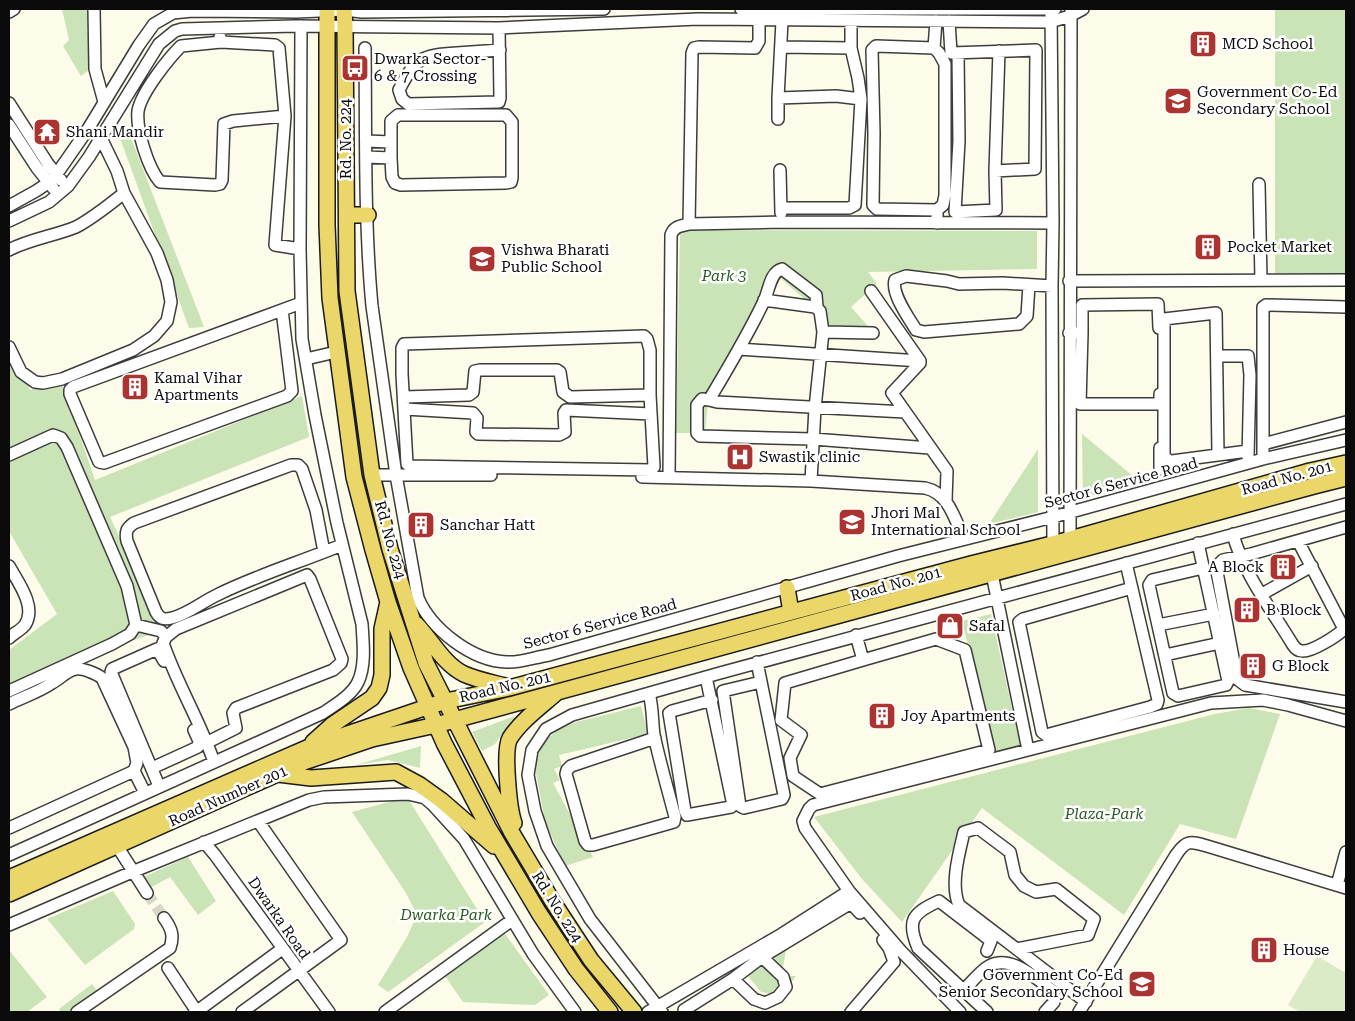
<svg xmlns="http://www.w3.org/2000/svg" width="1355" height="1021" font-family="'Roboto Serif',serif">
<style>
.green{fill:#cae3b7}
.pitch{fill:#dcebc7}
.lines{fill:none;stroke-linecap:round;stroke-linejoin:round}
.minor-tunnel{stroke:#d9d7c8;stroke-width:11;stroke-dasharray:11 5.5;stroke-linecap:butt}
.minor-casing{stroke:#3d3d3d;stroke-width:14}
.major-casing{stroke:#1b1b1b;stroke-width:18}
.minor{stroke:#fff;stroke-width:11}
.major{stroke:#ebd66a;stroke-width:15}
.labels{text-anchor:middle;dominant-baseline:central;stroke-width:5;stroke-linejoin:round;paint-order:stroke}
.poi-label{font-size:15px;fill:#0a0a0a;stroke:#fff;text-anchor:start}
.street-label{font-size:15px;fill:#0a0a0a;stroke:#fff}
.park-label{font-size:15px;font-style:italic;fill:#295a22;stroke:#fff}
</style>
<rect width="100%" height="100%" fill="#fdfbe9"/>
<path class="green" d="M62,9H87L89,70L81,76L63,46L69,40Z
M1275,9H1346V274L1275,273Z
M126,125L204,327L189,328L120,138L118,136Z
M680,230L1037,231V269L868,272L877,284L851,307L875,334L826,330L811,305L776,274L708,403L705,433H676Z
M9,340L30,390L60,378L95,480L302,396L309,437L110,517L163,630L96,653L9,693V650L57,614L9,531Z
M1082,434L1139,481L1083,498Z
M1038,449V512L989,524Z
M991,614L1021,749L995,755L962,621Z
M641,706L648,734L559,755L562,766L554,769L560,780L553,783L593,857L565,866L545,821L536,773L537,758L545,740L560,729L576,722Z
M1249,708L1280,714L1236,839L1180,824L1124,915L982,808L902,922L862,879L814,817L1215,714Z
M515,716L495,744L482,751L472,732Z
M421,746L420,768L388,760L356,765Z
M407,797L485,922L388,992L378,985L407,937L417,915L406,893L352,812Z
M188,857L216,901L198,915L170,877L148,889L141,878Z
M113,891L135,924L134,929L85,965L47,919Z
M503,931L549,995L535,1005L463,1002L443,973Z
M780,942L786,950L782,973L784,976H796L790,984L774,994L761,992L740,966Z
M9,950L47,997L27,1012H9Z
M92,984L101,996L85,1010L87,1012H61L59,1009Z"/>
<path class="pitch" d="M1317,956L1346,973V1012H1300L1288,1005Z"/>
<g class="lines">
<path class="minor-tunnel" d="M147,893L164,918"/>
<defs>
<path id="minor" d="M94,9L95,69L104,102
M741,9H1055
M1051,10L1053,223L1052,286L1053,551
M9,12L14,9
M936,21L934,48L876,46L872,50L874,133L873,205L877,209L937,210V223
M949,21L951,53L1036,50L1035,169L995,171L999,51
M499,28L500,98L499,102L408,104L402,99L399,90C415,58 422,55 457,53C471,52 485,51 500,50
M220,37L221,42L275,45L279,48L285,116L275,245L300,249
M221,42L181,46C168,59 141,93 138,111C136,130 148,168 160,182L215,185L220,184L222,180L224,124L233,121L285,116
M781,47L851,48V21
M365,48C366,133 364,220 372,306L396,475L418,598C431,629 472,661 507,662C520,663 536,657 549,655L898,556L1053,517L1263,459L1346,440
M851,48L858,78L861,99
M934,48L939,53L945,64V195L943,205L937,210
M958,53L959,141L955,212L996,210L995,171
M778,98L836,96L861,99L855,205L849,208H781
M9,103L48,164L61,180
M778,119V98L782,21
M9,125L37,168L53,188
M366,141L391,142
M366,157L391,158V121L398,115H506L512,122V178L511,182L506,183L401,185L395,183L392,177L391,158
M780,170L781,213
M1259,184L1261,280
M9,206L36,191L48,183L56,175L88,129L139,45L154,24L173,13L192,11L296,12L344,10L362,12L604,9
M9,221L49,202L68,186L89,157L159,44L175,31L182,29L296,26L499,28L698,19L1050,22L1070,16L1083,9
M689,224L692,53L694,48L699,47L755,48L759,41V20
M9,250C30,239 54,236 76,227C93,218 109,205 124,193
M1069,281L1346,280
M1029,285L1027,316L1019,324L924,332L916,330C909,318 891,294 895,280L906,276L947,281L959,284L1003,283L1052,286
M871,291L920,361V363L892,393L947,471L946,501
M764,300L815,307L820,311L823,332L815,408L811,481
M817,307L816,295L782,269C770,272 769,291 764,301C748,335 728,368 709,400L717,402L905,412
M282,310L292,391L287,396L104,463L99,462L70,394V390L73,387L301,303
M823,332L873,333
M1069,333H1082L1080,404H1160V394
M1082,333V305L1158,304L1159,328
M644,336L647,339L650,350V395L654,467L651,470L410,466L407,464L402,374V348L404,344Z
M9,347L21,372L35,382L43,383L62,379L133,350L154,336L167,321L171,302L167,280L157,253L124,193L117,171L101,138
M739,349L920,361
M1217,356H1248L1250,375L1248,457
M306,359L336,352
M404,397L469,395L473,392L475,371L480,370H557L560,372L563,392L570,397L650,395
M709,400L702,399L697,405V433L700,436L813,439L930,448
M405,409L473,413L477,418L476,432L478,434L559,435L565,432L564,413L566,410L651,414
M1263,444L1346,422
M9,455L53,435L61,438L67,447L127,586L136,625L130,634L112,644L9,691
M1218,455L1216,313L1164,319V456L1168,460L1172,461L1248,451
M1263,459V307L1266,305L1346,307
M1160,469V448
M372,475H491
M642,477L811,481L925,488C949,493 955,520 964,539
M669,477L671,235C674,226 681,226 689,224L782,222L1053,223
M1346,527L1251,554L1223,560L1217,566V572L1237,679L1245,685L1346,702
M1233,534C1242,571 1273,612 1293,645C1295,648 1298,651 1302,651C1312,652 1337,636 1344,629L1298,541
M1198,543L1201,557L1228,681L1226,685L1178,696L1173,693L1149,585L1152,580L1203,568
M1070,546L1071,10
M324,552L316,510L302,469L298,465H291L134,523C127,528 125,531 127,541L156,612C160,619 164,620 172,618C188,614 202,602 217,595C251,578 288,566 324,552L342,545
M1126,563L1158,700L1157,704L1150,707L1046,735L1042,732L1019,622L1023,619L1132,588
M9,566C18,582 37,607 25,625C21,630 13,634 9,638
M1262,594L1312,566
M136,625L161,631L166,637
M1158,625L1214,614
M856,635L863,660L936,639L965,650L989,750L820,794L793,776L790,758L801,735L781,720L785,683L863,660
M1165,655L1220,643
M757,662L784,795L782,799L744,808L740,806L723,691L761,682
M706,677L733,805L731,807L687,815L685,811L669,713L672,711L712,700
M649,693C653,708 652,720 654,735C660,763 668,790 675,817L674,822L593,845H588L585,841L566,774L567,770L571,766L655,738
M9,704C23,697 39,692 52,683C60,679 67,670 76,669C83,668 97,674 102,678L134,747L137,763L134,771L9,828
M206,743L236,728L233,713L236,708L333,670L341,663L342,659L310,579L307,575L176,629L166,637L163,643C177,684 200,721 214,762
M1028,750L1211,703L1263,700L1288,705L1346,721
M152,768L198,747L199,741L194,730
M134,771L145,793
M159,786L111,672L112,669L157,649L164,661
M204,842L215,855L329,1012
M117,846L147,893
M9,855L323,713C335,705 352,695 358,682C366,665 363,642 362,624L337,523L315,415L302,339L300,249L301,26
M1337,885L1346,852
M9,925L132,872L309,800L324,797L408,794L425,798L433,805L464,839L533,954L575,1012
M1017,949L1088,935L1094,919L1056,889L1036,892L1024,886L1015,875L1010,852L978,828L964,832C959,853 950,885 959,905L1086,1002
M168,968L197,1012
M733,979L754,999L765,1003L778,997L786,987L783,977L762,957
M963,991C971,983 980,971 989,966C1011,954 1037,979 1053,991L1054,1002L1045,1012
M77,1012L170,948C174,936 172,929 164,918
M196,1012L282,949
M242,1012L341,940L258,821
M385,1012L512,920
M648,1012L782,934L849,891
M662,1012L590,919L547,846L535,811L528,775L532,750L546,729L572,715L720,673L1346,504
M686,1012L684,1010L733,979L762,957L851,903L860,913
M851,1012L894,962L889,948L883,940
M960,1012L901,951L849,891L805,828L803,821L809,809L813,805L1028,750L992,574
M987,1012L918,948C906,920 913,913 939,901L991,941L987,951
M1079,1012L1176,855C1186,840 1190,841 1207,846L1346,888"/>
<path id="major" d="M327,9V225L330,298L354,477L373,550L388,602L411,668L444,743L488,827L539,913L576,969L610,1012
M344,9L345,27L347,291L372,475L390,549L426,663L512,833L553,902L591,960L634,1012
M347,215H368
M787,588L791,612
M416,624C431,639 443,664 464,674C477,680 494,683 509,687
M313,742L332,725L372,698L379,688L382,675V629L388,602
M278,774L311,778L396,772L420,785L441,800L494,846
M514,823C509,809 503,750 510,738C521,721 540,707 555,694
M9,878L309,747L427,707L446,701L509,688L971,564L1060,542L1310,471L1346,463
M9,894L304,762L372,739L436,725L1314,486L1346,478"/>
</defs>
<use href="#minor" class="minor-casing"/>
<use href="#major" class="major-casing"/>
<use href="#minor" class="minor"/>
<use href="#major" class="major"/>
</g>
<defs>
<symbol id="building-square" viewBox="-11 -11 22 22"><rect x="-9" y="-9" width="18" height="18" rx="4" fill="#ac3430" stroke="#fff"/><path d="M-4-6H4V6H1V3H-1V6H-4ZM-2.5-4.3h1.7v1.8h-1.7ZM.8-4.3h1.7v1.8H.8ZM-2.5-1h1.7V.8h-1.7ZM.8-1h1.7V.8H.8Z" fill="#fff"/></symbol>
<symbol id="bus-square" viewBox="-11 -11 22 22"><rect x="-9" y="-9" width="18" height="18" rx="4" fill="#ac3430" stroke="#fff"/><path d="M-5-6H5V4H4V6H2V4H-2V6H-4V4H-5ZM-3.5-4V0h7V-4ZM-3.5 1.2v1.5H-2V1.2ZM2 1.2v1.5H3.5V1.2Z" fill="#fff"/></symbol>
<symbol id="school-square" viewBox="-11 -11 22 22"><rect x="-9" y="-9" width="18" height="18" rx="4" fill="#ac3430" stroke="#fff"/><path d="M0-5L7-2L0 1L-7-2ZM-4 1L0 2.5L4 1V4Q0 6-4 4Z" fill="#fff"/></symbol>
<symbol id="temple-square" viewBox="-11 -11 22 22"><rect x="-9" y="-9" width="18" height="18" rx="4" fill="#ac3430" stroke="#fff"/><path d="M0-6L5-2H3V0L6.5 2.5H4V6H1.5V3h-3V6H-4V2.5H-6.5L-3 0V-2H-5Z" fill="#fff"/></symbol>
<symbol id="hospital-square" viewBox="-11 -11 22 22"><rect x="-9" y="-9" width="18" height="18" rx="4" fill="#ac3430" stroke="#fff"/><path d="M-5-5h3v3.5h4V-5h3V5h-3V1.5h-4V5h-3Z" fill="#fff"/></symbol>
<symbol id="shop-square" viewBox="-11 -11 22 22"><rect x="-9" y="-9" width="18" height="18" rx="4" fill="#ac3430" stroke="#fff"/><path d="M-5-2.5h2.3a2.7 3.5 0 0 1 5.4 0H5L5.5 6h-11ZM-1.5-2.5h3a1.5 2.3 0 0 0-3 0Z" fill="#fff"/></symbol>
</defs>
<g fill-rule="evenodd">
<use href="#building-square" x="1187" y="28" width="32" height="32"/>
<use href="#bus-square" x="339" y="52" width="32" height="32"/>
<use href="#school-square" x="1162" y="85" width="32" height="32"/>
<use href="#temple-square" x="31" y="116" width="32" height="32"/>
<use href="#building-square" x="1192" y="231" width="32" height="32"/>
<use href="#school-square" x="466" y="243" width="32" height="32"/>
<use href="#building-square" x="119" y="371" width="32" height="32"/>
<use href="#hospital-square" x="724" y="441" width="32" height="32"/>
<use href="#school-square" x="836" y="506" width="32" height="32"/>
<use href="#building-square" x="405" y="509" width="32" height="32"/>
<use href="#building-square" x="1267" y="551" width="32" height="32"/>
<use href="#building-square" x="1231" y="594" width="32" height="32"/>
<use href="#shop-square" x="934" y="610" width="32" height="32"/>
<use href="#building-square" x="1237" y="650" width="32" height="32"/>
<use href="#building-square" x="866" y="700" width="32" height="32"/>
<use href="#building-square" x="1248" y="934" width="32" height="32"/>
<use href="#school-square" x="1126" y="968" width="32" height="32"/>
</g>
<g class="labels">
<g class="poi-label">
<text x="1222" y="44">MCD School</text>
<text x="374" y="59">Dwarka Sector-<tspan x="374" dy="17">6 &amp; 7 Crossing</tspan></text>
<text x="1197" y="92">Government Co-Ed<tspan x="1197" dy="17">Secondary School</tspan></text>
<text x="66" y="132">Shani Mandir</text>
<text x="1227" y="247">Pocket Market</text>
<text x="501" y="250">Vishwa Bharati<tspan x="501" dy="17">Public School</tspan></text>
<text x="154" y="378">Kamal Vihar<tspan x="154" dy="17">Apartments</tspan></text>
<text x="759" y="457">Swastik clinic</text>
<text x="871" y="513">Jhori Mal<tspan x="871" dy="17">International School</tspan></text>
<text x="440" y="525">Sanchar Hatt</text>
<text x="1264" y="567" text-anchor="end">A Block</text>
<text x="1266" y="610">B Block</text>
<text x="969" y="626">Safal</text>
<text x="1272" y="666">G Block</text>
<text x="901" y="716">Joy Apartments</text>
<text x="1283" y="950">House</text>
<text x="1123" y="975" text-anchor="end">Government Co-Ed<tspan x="1123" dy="17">Senior Secondary School</tspan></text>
</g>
<g class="street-label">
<text transform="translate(346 139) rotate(-90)">Rd. No. 224</text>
<text transform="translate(1287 478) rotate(-15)">Road No. 201</text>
<text transform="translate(1121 483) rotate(-15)">Sector 6 Service Road</text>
<text transform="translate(390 540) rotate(75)">Rd. No. 224</text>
<text transform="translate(896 584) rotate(-15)">Road No. 201</text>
<text transform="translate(600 624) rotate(-15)">Sector 6 Service Road</text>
<text transform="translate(505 687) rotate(-13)">Road No. 201</text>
<text transform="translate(228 796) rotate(-24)">Road Number 201</text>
<text transform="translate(557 907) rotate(58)">Rd. No. 224</text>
<text transform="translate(279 918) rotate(55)">Dwarka Road</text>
</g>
<g class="park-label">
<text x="724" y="276">Park 3</text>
<text x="1104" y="814">Plaza-Park</text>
<text x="446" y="915">Dwarka Park</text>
</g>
</g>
<rect width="1355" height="1021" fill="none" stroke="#0a0a0a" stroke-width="20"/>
</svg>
